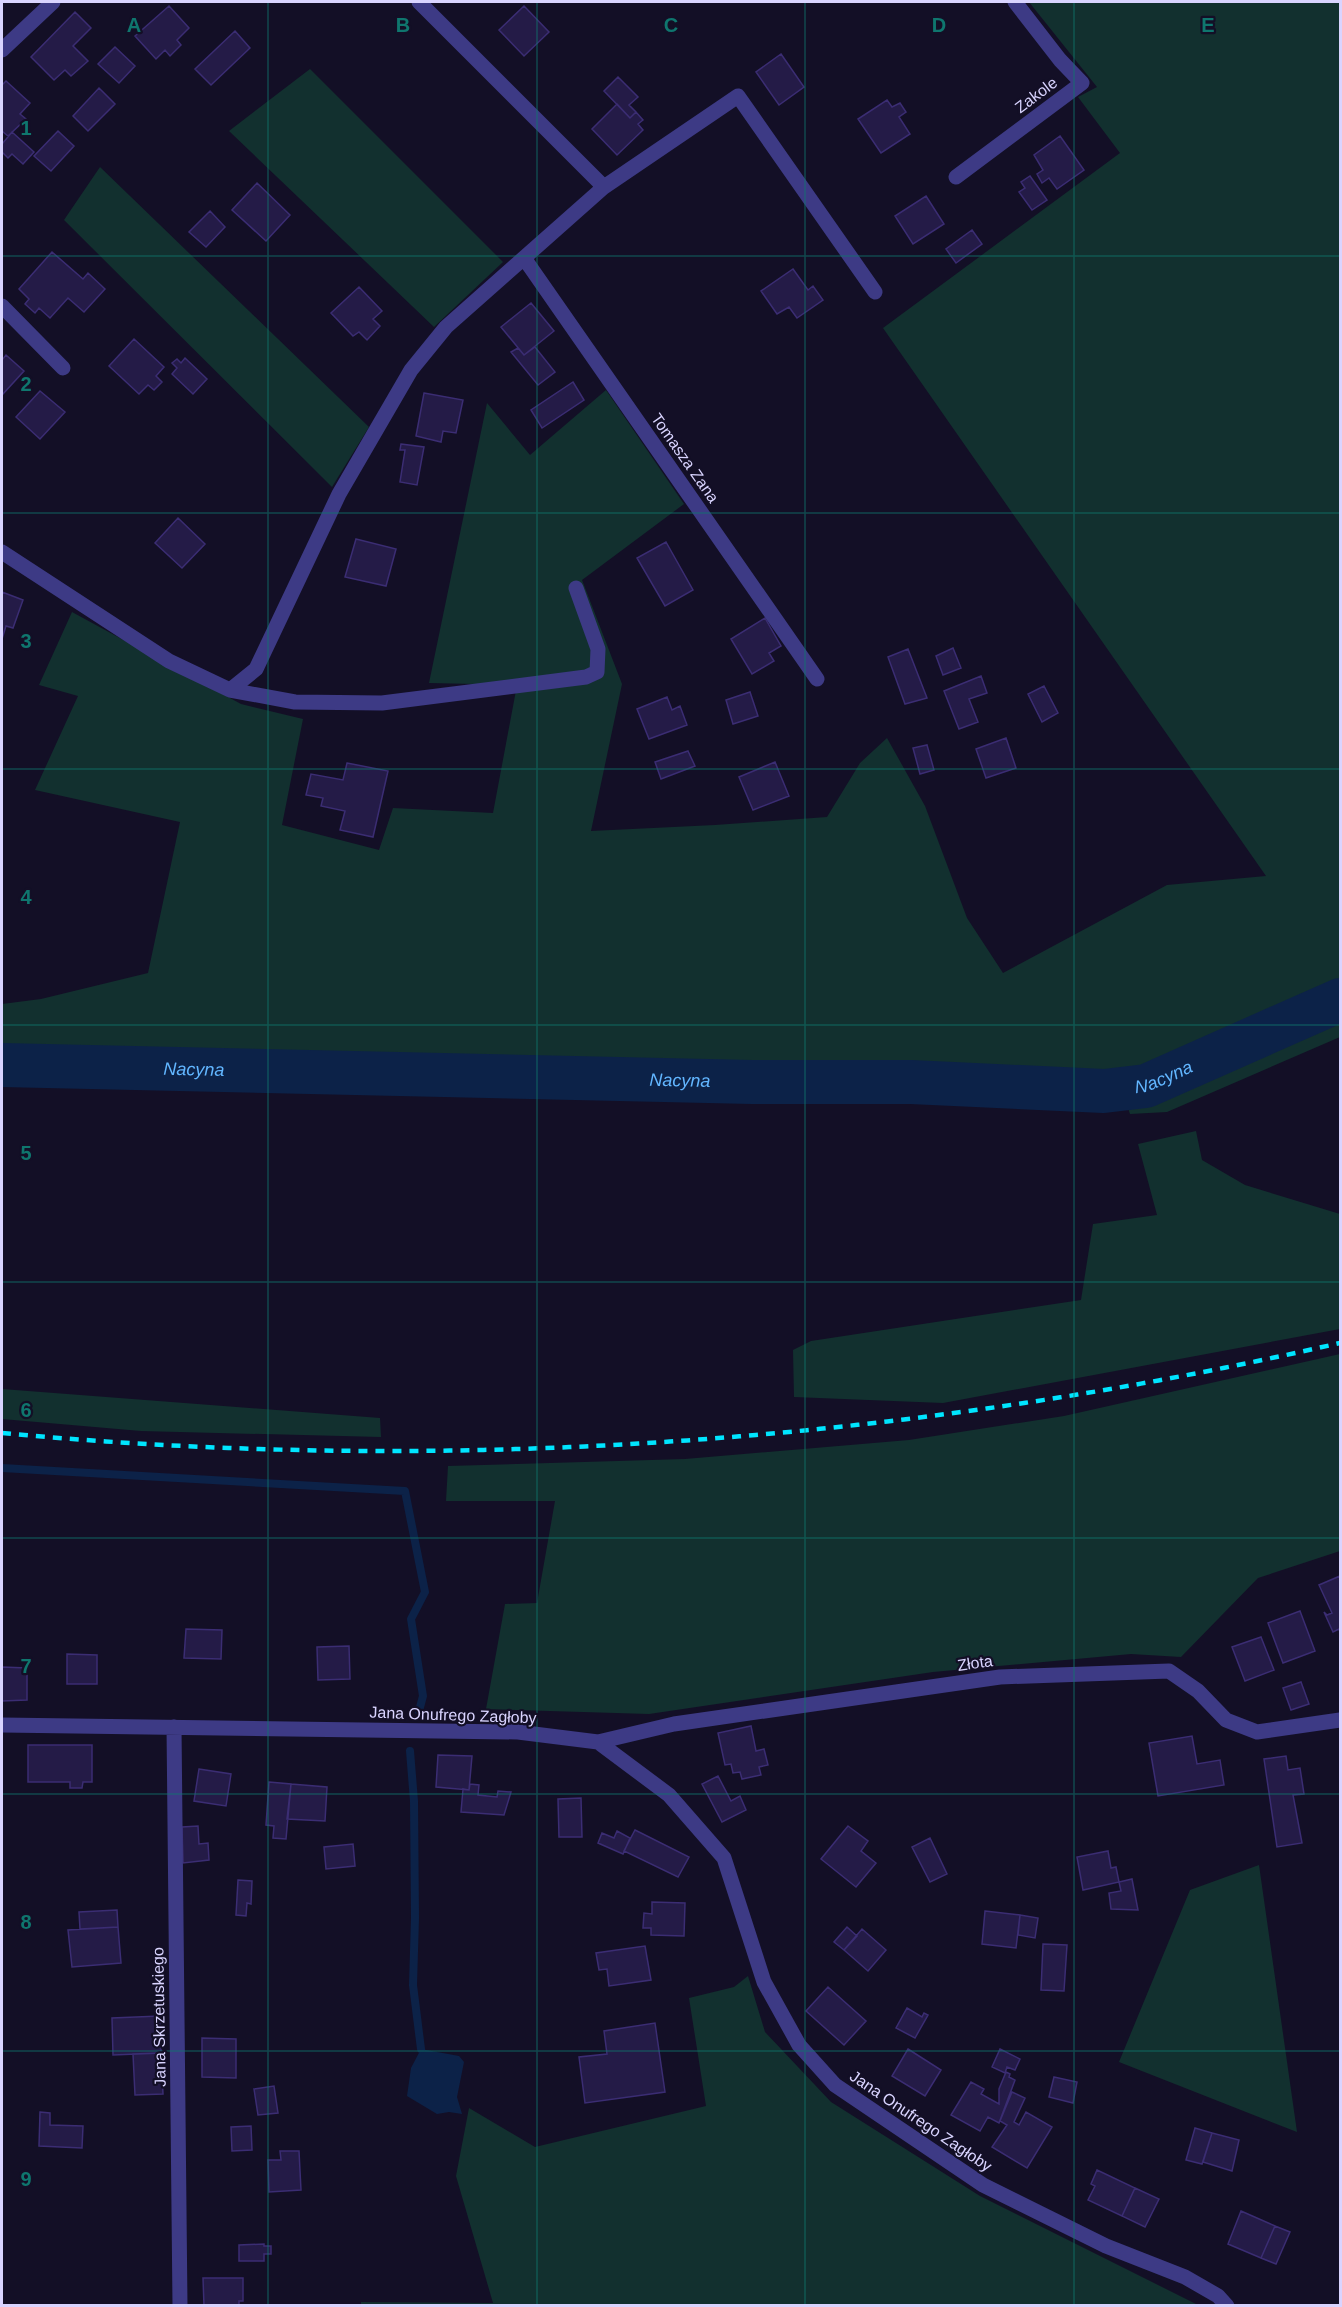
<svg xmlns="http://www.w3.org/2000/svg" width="1342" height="2307" font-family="Arial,sans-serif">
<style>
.green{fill:#12302f}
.water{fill:#0c2248}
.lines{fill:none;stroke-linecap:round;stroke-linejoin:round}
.stream{stroke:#0c2248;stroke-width:8}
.river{stroke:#0c2248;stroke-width:44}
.building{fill:#241b47;stroke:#3b2d73;stroke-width:1.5}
.minor{stroke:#3d3a85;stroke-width:15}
.rail{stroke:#00e5ff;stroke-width:4.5;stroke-dasharray:9 8;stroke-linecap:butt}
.grid{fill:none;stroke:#0f766e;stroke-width:1.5;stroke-opacity:0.55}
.labels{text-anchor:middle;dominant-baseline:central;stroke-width:4.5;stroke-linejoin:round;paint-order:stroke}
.street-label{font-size:16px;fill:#d9d4ff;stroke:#130f26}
.water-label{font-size:18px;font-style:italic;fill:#62b6ff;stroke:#130f26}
.grid-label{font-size:20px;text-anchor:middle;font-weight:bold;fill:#0f766e;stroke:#130f26;stroke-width:4.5;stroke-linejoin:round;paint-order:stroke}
</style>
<rect width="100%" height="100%" fill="#130f26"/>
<path class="green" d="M1029,2H1340V990L1150,1076L1059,1081L599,1063L2,1045V1004L41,999L148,973L180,822L35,790L78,696L39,685L72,612L241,704L303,719L282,825L379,850L393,808L493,813L517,685L429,683L487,403L530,455L606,390L684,504L582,580L622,684L591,831L715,825L827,817L860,763L887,738L925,806L967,918L1003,973L1167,885L1266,876L883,328L1120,153L1078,97L1097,87Z
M310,69L503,262L434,327L229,131Z
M100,167L369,427L332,487L64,220Z
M1340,1010V1037L1167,1112L1130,1114L1125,1099L1149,1095Z
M1196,1131L1202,1160L1245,1185L1340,1214V1329L943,1403L794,1397L793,1350L811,1341L1081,1300L1093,1224L1157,1215L1138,1144Z
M1340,1354V1551L1258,1578L1181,1657L1131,1654L933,1672L649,1714L486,1709L505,1604L537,1603L555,1501H446L448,1466L685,1459L909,1440L1064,1416Z
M2,1389L380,1418L381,1437L141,1431L2,1419Z
M1259,1865L1297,2132L1119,2062L1190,1890Z
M748,1976L765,2032L831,2102L980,2196L1198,2305H361V2302L493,2303L456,2176L469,2108L535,2147L706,2106L689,1998L734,1987Z"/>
<path class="water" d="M421,2049L459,2056L464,2062L457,2097L462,2114L449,2112L437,2114L407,2096L411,2068Z"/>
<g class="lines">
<path class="stream" d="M2,1468L405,1491L425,1592L411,1619L423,1696L419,1711
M410,1751L414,1801L415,1918L413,1985L421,2049"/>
<path class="river" id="s1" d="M2,1065L752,1082H911L1104,1091L1146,1086L1340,1000"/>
</g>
<path class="building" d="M169,6L189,28L177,40L181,45L170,56L165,50L156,59L135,36Z
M524,6L549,32L524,56L499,30Z
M75,12L91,28L73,46L88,61L71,76L65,70L54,80L31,57Z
M235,31L250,48L211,85L195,69Z
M115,47L135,66L119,83L98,64Z
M781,54L804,87L779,105L756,72Z
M618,77L638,97L629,105L636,112L630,118L604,91Z
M6,81L30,103L20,114L26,119L8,136L2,131V85Z
M99,88L115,104L88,131L73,116Z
M887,100L892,107L900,103L906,112L899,117L910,134L881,153L858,119Z
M617,104L630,118L636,112L643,120L638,124L643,130L617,155L592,129Z
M58,131L74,146L51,171L34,156Z
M12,132L34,152L23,164L12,154L8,158L2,152V144Z
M1060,136L1084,170L1057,189L1049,178L1042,183L1037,174L1043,170L1034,155Z
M1030,176L1047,200L1032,210L1019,192L1025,188L1021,182Z
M257,183L290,215L266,241L232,210Z
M926,196L944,224L913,244L895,216Z
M210,211L225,227L206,247L189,232Z
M972,230L982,244L956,263L946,249Z
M52,252L83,279L88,273L105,289L84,312L68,298L50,318L39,308L35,313L25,304L29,299L19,289Z
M793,269L808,290L813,286L823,300L797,318L789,307L777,314L761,291Z
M359,287L382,311L373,319L380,326L367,340L359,332L353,336L331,313Z
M531,303L554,331L524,355L501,327Z
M134,339L164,367L156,376L162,382L154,390L148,385L139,394L109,366Z
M535,347L555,372L538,385L511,352L518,348L524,355Z
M6,355L24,371L2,395V360Z
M185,358L207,379L193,394L172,374L177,368L172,363L177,359L181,363Z
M573,382L584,400L542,428L531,410Z
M40,391L65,412L40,439L16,417Z
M424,393L463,400L456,433L443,431L441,442L416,436Z
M401,444L424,447L417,485L400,482L405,450H400Z
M178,518L205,544L182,568L155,543Z
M356,539L396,549L386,586L345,577Z
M666,542L693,590L665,606L637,558Z
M2,592L23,600L13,628L6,626L2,639Z
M765,618L781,646L769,653L774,661L752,674L731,639Z
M953,648L961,668L943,675L936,656Z
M908,649L927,698L905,704L888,657Z
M981,676L987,693L969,699L978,722L959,729L944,691Z
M1044,686L1058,713L1042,722L1028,694Z
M750,692L758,716L733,724L726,700Z
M667,697L672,710L680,706L687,725L649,739L637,709Z
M1006,738L1016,768L986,778L976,749Z
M927,745L934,770L920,774L913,748Z
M688,751L695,766L661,779L655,762Z
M775,762L789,796L753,810L739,777Z
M347,763L388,771L373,837L340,830L345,811L321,806L323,798L306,795L311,774L343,780Z
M1340,1576V1631L1339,1629L1333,1632L1324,1612L1327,1615L1332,1613L1319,1585Z
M1300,1611L1315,1651L1283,1663L1268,1623Z
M186,1629L222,1630L221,1659L184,1658Z
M1261,1637L1274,1670L1245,1681L1232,1647Z
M349,1646L350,1679L318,1680L317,1647Z
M67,1654L97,1655V1684H67Z
M2,1667L27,1668V1700L2,1701Z
M1301,1682L1309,1704L1291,1710L1283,1688Z
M751,1726L756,1751L764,1749L768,1765L759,1767L761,1775L742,1779L740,1772L733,1773L731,1764L725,1765L718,1733Z
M1192,1736L1197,1764L1220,1760L1224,1785L1158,1796L1149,1743Z
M28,1745H92V1782H83L82,1788H70V1782H28Z
M438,1755L472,1756L469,1790L436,1787Z
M1286,1756L1288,1770L1300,1768L1304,1794L1293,1795L1302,1843L1277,1847L1264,1759Z
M199,1769L231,1774L226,1806L194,1801Z
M718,1776L731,1801L740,1796L746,1810L722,1822L702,1784Z
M269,1782L291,1784L286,1839L273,1838L274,1826L266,1825Z
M291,1784L327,1787L325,1821L287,1819Z
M470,1784L479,1785L478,1795L497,1797L498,1791L511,1792L504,1815L461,1812L463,1789L469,1790Z
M581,1798L582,1837H559L558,1799Z
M198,1826L199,1844L208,1843L209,1860L183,1863L182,1827Z
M848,1826L868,1841L861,1851L876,1863L856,1887L821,1859Z
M635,1830L689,1857L678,1877L624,1851Z
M617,1831L630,1838L623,1854L598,1843L602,1833L614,1838Z
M930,1838L947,1874L930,1882L912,1847Z
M353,1844L355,1866L326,1869L324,1847Z
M1108,1851L1111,1868L1116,1867L1119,1882L1083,1890L1077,1857Z
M1132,1879L1138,1910L1111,1909L1109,1893L1121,1891L1119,1882Z
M238,1880L252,1881L251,1904L247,1903L246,1916L236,1915Z
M652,1902L685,1903L684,1936L651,1935V1928H643L644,1913L652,1914Z
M117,1910L118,1927L80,1929L79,1912Z
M985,1911L1020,1915L1016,1948L982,1944Z
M1020,1915L1038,1918L1035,1938L1018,1935Z
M118,1927L121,1963L72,1967L68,1930Z
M847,1927L857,1936L844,1950L834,1942Z
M862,1929L886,1950L868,1971L844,1950Z
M1043,1944L1067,1945L1064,1991L1041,1990Z
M645,1946L651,1980L609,1986L607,1969L599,1970L596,1953Z
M828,1987L866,2021L844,2045L806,2011Z
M907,2008L922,2017L924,2013L928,2015L915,2038L896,2028Z
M160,2016L161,2053L113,2055L112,2018Z
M655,2023L665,2092L585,2103L579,2057L607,2054L604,2031Z
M202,2038L236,2039V2078L202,2077Z
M908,2049L941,2070L925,2096L892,2076Z
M1000,2049L1020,2059L1015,2070L1007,2067L1005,2073L992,2067Z
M161,2053L163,2094L135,2095L133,2054Z
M1006,2072L1010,2074L1009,2077L1015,2080L999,2123L988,2117L980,2131L951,2115L971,2082L984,2089L981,2094L999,2104V2089Z
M1054,2077L1077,2082L1073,2103L1049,2097Z
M274,2086L278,2113L258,2115L254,2089Z
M1012,2092L1025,2098L1014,2122L1019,2125L1026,2112L1052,2127L1027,2168L992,2147L1007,2125L1000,2121Z
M40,2112L50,2113V2125L83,2126L82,2148L39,2146Z
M251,2126L252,2150L232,2151L231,2127Z
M1195,2128L1212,2133L1202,2164L1186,2160Z
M1212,2133L1239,2140L1232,2171L1203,2162Z
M280,2151H299L301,2190L269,2192L268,2160H281Z
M1097,2170L1135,2188L1122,2216L1088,2200L1095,2186L1091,2184Z
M1135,2188L1159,2199L1145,2227L1122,2216Z
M1241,2211L1275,2226L1261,2258L1228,2244Z
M1275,2226L1290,2232L1276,2264L1261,2258Z
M264,2244V2246H271V2254H264V2261H239V2245Z
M203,2278H243V2301H239V2306H204Z"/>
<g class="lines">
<path class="minor" d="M419,2L604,187
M2,50L53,2
M956,177L1082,83L1060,60L1015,2
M524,258L817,679
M2,306L63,368
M2,552L169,661L230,690L256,669L339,494L411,370L446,327L604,187L738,96L875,292
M230,690L295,702L382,703L586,677L597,672L598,649L576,588
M2,1725L518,1732L598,1742L669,1795L724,1858L764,1982L799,2045L835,2085L983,2185L1106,2246L1185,2277L1218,2296L1227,2306
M174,1727L180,2306
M598,1742L674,1724L1000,1677L1169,1671L1198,1691L1226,1720L1257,1732L1340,1720"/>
<path class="rail" d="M2,1433C449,1475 903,1443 1340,1343"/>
</g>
<path class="grid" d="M268,2V2306M537,2V2306M805,2V2306M1074,2V2306M2,256H1340M2,513H1340M2,769H1340M2,1025H1340M2,1282H1340M2,1538H1340M2,1794H1340M2,2051H1340"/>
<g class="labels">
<g class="street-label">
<text transform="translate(1036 95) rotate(-37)">Zakole</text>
<text transform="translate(685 458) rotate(55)">Tomasza Zana</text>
<text transform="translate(975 1663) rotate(-8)">Złota</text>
<text transform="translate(453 1715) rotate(2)">Jana Onufrego Zagłoby</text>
<text transform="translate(159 2017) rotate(-91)">Jana Skrzetuskiego</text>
<text transform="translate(921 2121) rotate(34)">Jana Onufrego Zagłoby</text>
</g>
<g class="water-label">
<text stroke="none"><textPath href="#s1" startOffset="192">Nacyna</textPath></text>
<text stroke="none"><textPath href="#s1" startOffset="1164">Nacyna</textPath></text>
<text stroke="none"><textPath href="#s1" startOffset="678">Nacyna</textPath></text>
</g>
</g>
<g class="grid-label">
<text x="134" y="32">A</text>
<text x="403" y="32">B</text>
<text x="671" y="32">C</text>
<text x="939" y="32">D</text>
<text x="1208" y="32">E</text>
<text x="26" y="135">1</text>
<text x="26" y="391">2</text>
<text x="26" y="648">3</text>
<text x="26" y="904">4</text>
<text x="26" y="1160">5</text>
<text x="26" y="1417">6</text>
<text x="26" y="1673">7</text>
<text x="26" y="1929">8</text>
<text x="26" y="2186">9</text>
</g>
<rect width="1342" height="2307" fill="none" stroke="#d9d4ff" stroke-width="6"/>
</svg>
